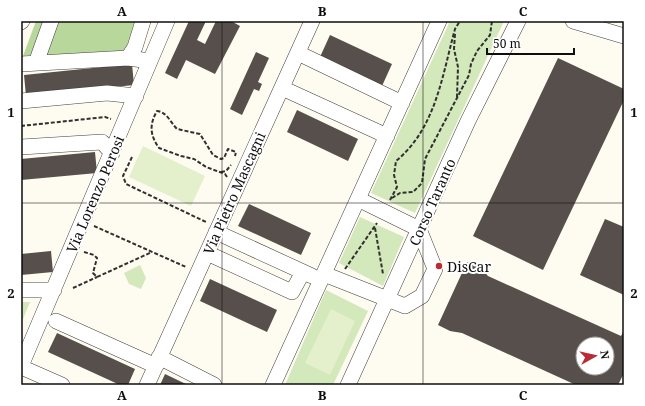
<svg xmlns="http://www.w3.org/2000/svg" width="645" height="406" font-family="'Noto Serif',serif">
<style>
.green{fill:#d3e8bb}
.forest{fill:#b8d89b}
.pitch{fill:#e4efcc}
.building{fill:#574f4b;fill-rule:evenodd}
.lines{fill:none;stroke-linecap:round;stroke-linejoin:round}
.minor-casing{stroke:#414141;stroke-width:16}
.path{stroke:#303030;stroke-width:2;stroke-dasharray:4 2;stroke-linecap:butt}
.minor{stroke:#fff;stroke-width:15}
.grid{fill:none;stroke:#0e0e0e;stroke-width:1;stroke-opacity:0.55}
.poi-dot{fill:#b92c36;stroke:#fff;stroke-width:1.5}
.labels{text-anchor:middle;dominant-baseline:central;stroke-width:4;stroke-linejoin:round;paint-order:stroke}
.street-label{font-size:14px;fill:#0e0e0e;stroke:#fff}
.poi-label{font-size:14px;fill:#0e0e0e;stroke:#fff;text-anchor:start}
.neatline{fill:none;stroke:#0e0e0e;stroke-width:1.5}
.grid-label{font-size:13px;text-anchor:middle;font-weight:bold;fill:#0e0e0e}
</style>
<rect width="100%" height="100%" fill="#fefbf0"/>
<path class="green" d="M450,21H504L415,213L371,193Z
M360,217L404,237L383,286L339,263Z
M140,265L146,278L141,289L129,284L124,273Z
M326,290L368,311L333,385H285Z
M21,302H30L21,324Z"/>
<path class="forest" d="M36,21H48L33,55L23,56Z
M57,21H140L129,52L46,58Z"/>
<path class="pitch" d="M143,146L205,176L191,206L129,177Z
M331,309L355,321L330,375L305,363Z"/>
<path class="building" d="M189,21H206L197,40L205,44L216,21H231L240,26L215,74L186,60L177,79L165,73Z
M330,35L392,64L382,86L320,57Z
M256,52L269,58L258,82L262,84L259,91L254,89L242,115L230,109Z
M558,58L624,89V100L543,270L473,236Z
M132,64L134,85L26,96L24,75Z
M297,110L358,139L348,161L287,132Z
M95,152L97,173L21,180V159Z
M249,204L311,233L301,255L238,226Z
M605,219L624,227V295L580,275Z
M51,251L53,272L21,275V254Z
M467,262L480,267L488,276L621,336L624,330V373L618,385H576L462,333L450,331L438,325ZM583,344H607V368H583Z
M210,279L277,310L267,332L200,301Z
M57,333L135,369L128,385H120L48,352Z
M165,374L188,385H160Z"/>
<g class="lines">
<defs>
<path id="minor" d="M573,21L624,36
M21,22L22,21
M298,53L402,103
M128,58L135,47L143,21
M36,63L51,21
M21,64L128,58L150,61
M282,88L387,136
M21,101L107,93L136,96
M21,147L102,142L112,153
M216,232L312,276
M207,253L292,292L303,272
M324,274L405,306L422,296L435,269L419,229L358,199
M21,290H54
M56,321L156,366
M159,357L214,385
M21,366L167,21
M21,367L62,385
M147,385L312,21
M273,385L439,21
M348,385L468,121L518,21"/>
</defs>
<use href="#minor" class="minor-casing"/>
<path class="path" d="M455,34L454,49L458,67L457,97
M21,126L105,117L111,119
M132,157L123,176L126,184L206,222
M221,172L226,171L231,165
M227,177L225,174L206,167L194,159L181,156L159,148C150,135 149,125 157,111C167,112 170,122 177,129L200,134L213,155L221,159L224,158L228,149L236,152L235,156
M392,198L400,193L413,192L422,183L425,159L469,75L471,64L477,51L490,35L492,21
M390,200L397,187L394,175L396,161C436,128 442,76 455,29L460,21
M94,226L186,267
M375,228L383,274
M84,252L94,255L97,258L93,273L97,277L152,252
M345,269L377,223
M73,288L97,277"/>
<use href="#minor" class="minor"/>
</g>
<path class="grid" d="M222,21V385M423,21V385M21,203H624"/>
<circle class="poi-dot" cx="439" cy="266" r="4"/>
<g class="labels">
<g class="street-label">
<text transform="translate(234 193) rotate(-66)">Via Pietro Mascagni</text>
<text transform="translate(95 194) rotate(-67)">Via Lorenzo Perosi</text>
<text transform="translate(432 202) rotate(-66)">Corso Taranto</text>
</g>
<g class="poi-label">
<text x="447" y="266">DisCar</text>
</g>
</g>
<rect width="645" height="406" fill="none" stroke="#ffffff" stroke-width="44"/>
<g transform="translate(595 356) rotate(82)"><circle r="19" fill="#ffffff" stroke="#9f9f9f"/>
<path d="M0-3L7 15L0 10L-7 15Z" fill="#b92c36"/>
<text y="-6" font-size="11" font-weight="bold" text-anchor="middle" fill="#0e0e0e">N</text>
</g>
<path d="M487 48v6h87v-6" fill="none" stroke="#0e0e0e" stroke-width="2"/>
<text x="493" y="48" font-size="12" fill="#0e0e0e" stroke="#ffffff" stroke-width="3" paint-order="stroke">50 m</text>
<rect x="22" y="22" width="601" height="362" class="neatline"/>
<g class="grid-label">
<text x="122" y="16">A</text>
<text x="322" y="16">B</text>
<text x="523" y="16">C</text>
<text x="11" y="117">1</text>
<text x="634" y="117">1</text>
<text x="11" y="298">2</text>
<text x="634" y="298">2</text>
<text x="122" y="400">A</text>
<text x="322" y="400">B</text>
<text x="523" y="400">C</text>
</g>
</svg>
